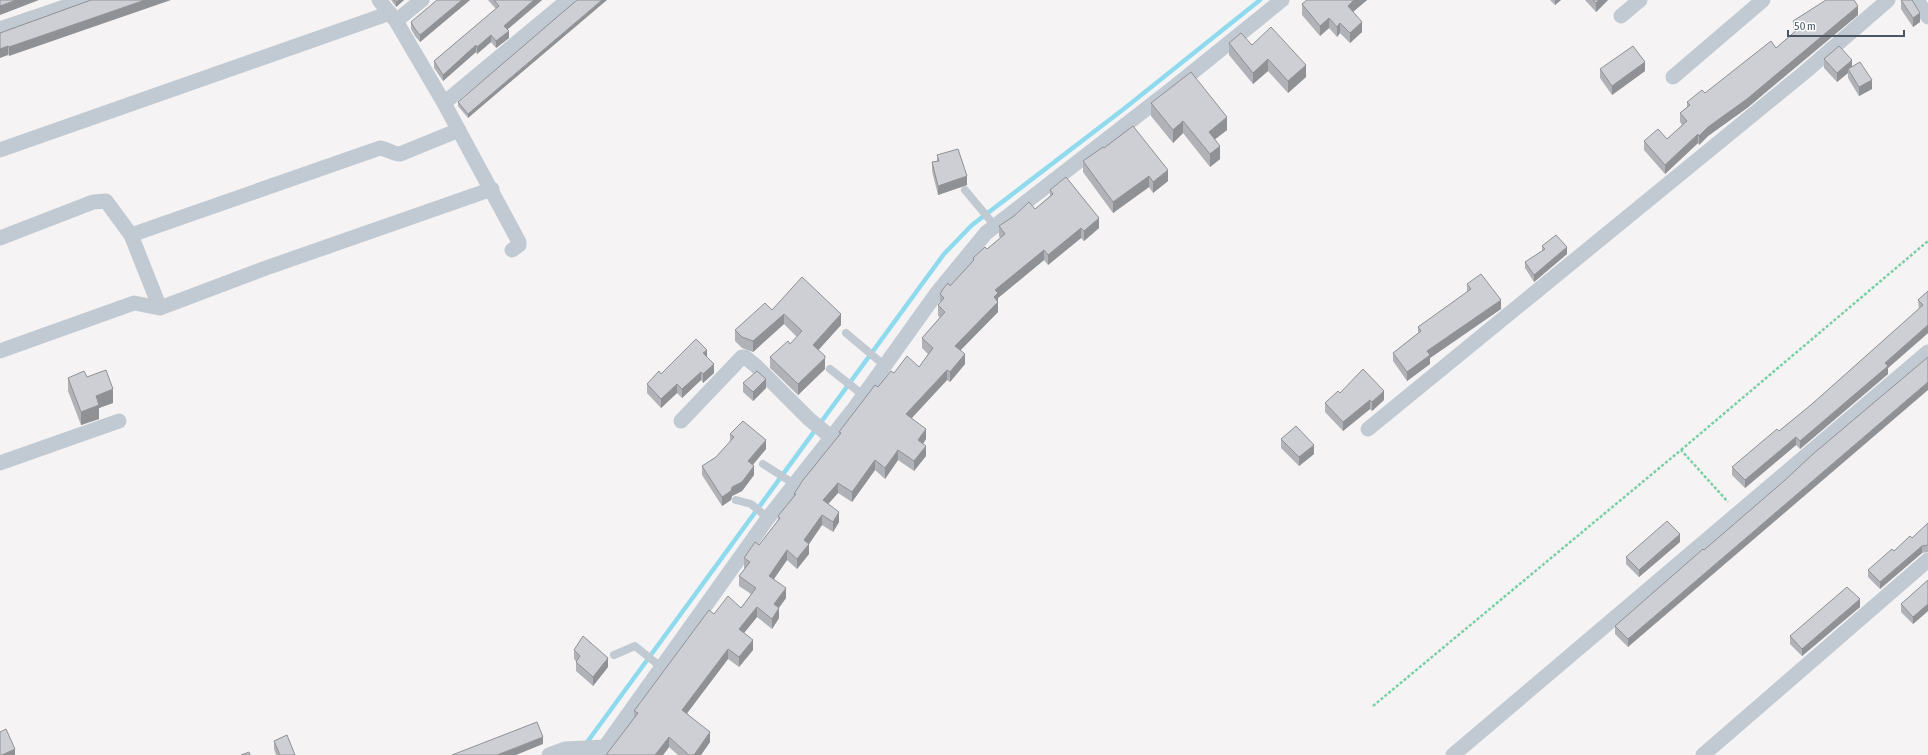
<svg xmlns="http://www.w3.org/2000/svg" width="1928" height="755" font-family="'Asap Condensed',sans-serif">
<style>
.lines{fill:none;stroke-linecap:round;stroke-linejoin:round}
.stream{stroke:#90daee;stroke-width:4.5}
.path{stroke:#7ad0a6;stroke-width:2.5;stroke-dasharray:3 2;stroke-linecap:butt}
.service{stroke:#c1cad2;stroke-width:8}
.minor{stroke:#c1cad2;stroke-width:15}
.wall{fill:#b0b2b7}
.shaded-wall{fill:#909195}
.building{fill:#cdcfd5;stroke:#909195}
</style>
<rect width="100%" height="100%" fill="#f5f3f3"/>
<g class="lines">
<path class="stream" d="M585,745L944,254L972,225L1125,108L1260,0"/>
<path class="path" d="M1681,450L1928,241
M1373,706L1681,450L1728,502"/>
<path class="service" d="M965,190L995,226
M846,333L884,365
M830,369L863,395
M763,464L796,485
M736,500L751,504L768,518
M614,655L635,646L661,667"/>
<path class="minor" d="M379,0L396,21L444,103L568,0
M1917,0L1928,17
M1621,16L1640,0
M396,21L422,0
M0,29L85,0
M1673,77L1763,0
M444,103L519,242V245L512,250
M0,150L390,13
M0,238L93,202L106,201L131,235
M160,308L131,235L380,148C388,149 392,154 400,154L459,130
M0,351L134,303L160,308L266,268L492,189
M681,421L742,357H745L756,366L809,419L831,437
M1368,429L1805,72L1888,0
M0,463L119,421
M549,755L565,749L605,747
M599,755L768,518L853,410L936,294L986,233L1173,88L1282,0
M1453,755L1928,352
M1703,755L1928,560"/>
</g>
<path class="wall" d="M91,0L9,56L0,33Z
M391,0H404L396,7Z
M437,0H470L420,42L415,36L411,29V22Z
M488,0H542L507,30L509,38L496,48L491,42L477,54L476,52L443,81L434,68V61L496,9Z
M577,0L468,118L458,106V102Z
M1307,0H1367L1353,12L1362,32L1350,43L1340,33L1337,37L1329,28L1320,36L1302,15V4Z
M1550,0H1561L1555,5Z
M1585,0H1608L1596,12Z
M1901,0L1920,22L1913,27L1901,9Z
M1858,15L1747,108L1708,136L1699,145L1698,143L1665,174L1644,150V141L1667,139L1682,125L1680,122V113L1687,107V102L1705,93L1776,48L1794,32L1793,30V21Z
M1229,43L1252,45L1306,77L1288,93L1268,71L1253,84L1229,55Z
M1824,59L1852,67L1872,89L1859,96L1848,78V73L1837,82L1824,68Z
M1600,69L1645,71L1612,95L1600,78Z
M1151,103L1227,130L1215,139L1220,159L1210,167L1183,133L1173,143L1151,116Z
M1104,148L1168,181L1153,193L1149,187L1113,213L1083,172V161Z
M937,155L967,185L938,195L932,171V162L937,161Z
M1050,190L1099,228L1084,241L1081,238L1048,265L1044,260L998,298V312L960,350L965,364L950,382L947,380L912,418L926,439L923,444L926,456L914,471L898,460L885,479L875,470L852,502L838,493L828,504L839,522L833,532L822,525L809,544V554L797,569L787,560L774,579L786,598L779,608V618L772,629L757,617L744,633L753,650L739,667L728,659L687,713L710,742L701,755H678L669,747L663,755H606L634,718V711L714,614L741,608L751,594L739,586V576L745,569L744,568V558L759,545L778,520V516L794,496V494L839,435V432L878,387L894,373L919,367L928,354L922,348V338L940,317L938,316V305L940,304V294L950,286L973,261V258L987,249L1000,238L999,236V226L1035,209L1050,196Z
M1542,246L1567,254L1534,282L1525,268V262L1542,251Z
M1467,284L1501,309L1430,358V364L1407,381L1393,361V353L1418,333V327L1467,292Z
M1928,291V333L1888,368V374L1800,449L1796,445L1745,488L1732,475V467L1779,431L1812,404L1919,309L1918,300Z
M772,310L841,325L818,350L825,367V369L798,395L770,368V357L790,344L797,337L784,324L753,352L742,348L735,341V330Z
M707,357L714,373L703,383L701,380L682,398L677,393L661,408L647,393V384L661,374Z
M87,377L113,403L99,408V419L81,425L68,391V378Z
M743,383L766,388L753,401L743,392Z
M1340,393L1384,400L1372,411L1370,409L1343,431L1325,412V403Z
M730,434L766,449L753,465L754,475L742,491L732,496L731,500L722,506L702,475V466L716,457L730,442Z
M1281,439L1314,454L1299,466L1281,448Z
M1928,523V552L1922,553L1880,589L1868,577V570L1912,538Z
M1680,542L1639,577L1626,564V557Z
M1704,550L1628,647L1615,634V626Z
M1928,580V611L1913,624L1901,612V604Z
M1860,607L1802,656L1790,644V636Z
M574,650L608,667L593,686L576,671V661L574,659Z
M274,741L295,755H276L274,749Z"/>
<path class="shaded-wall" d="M16,0H39L0,15V6Z
M145,0H171L9,56V47Z
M399,0H404L396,7V2Z
M462,0H470L420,42V35Z
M534,0H542L504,32V26Z
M602,0H607L468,118V114Z
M1354,0H1367L1348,16V6Z
M1555,0H1561L1555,5Z
M1599,0H1608L1596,12V3Z
M1858,6V15L1747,108L1708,136L1699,145V136L1708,127Z
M1920,13V22L1913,27V18Z
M1329,18V28L1320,36V26Z
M1362,22V32L1350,43V33Z
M1340,23V33L1337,37V27Z
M509,31V38L496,48V41Z
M491,35V42L477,54V47Z
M476,45V52L443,81V75Z
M8,46V55L0,58V49Z
M1268,59V71L1253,84V73Z
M1852,60V69H1848V73L1837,82V73Z
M1645,62V71L1612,95V86Z
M1306,65V77L1288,93V81Z
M1872,80V89L1859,96V87Z
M1227,117V130L1209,144V132Z
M1183,121V133L1173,143V130Z
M1698,134V143L1665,174V165Z
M1220,146V159L1210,167V154Z
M1168,170V181L1153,193V182Z
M967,176V185L938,195V186Z
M1149,176V187L1113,213V202Z
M1099,218V228L1084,241V231Z
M1081,228V238L1048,265V255Z
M1567,247V254L1534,282V275Z
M1044,250V260L998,298V312L955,356V346L994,297L995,290Z
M1501,300V309L1430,358V364L1407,381V372L1427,351Z
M784,314V324L753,352V341Z
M841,314V325L813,356V345Z
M1928,325V333L1888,368V374L1800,449V441L1885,363Z
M707,350V359L703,353Z
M965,354V364L950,382V372Z
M825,356V369L798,395V384Z
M714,364V373L703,383V374Z
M947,370V380L906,424V414Z
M701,372V380L682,398V389Z
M766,379V388L753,401V392Z
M1928,382V390L1628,647V639Z
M677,384V393L661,408V399Z
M113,389V403L99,408V419L81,425V412L96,396Z
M1384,391V400L1372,411V402Z
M1370,400V409L1343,431V422Z
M926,429V439L918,451V440Z
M1796,437V445L1745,488V480Z
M766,440V449L748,470V461Z
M1314,445V454L1299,466V457Z
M926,446V456L914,471V461Z
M898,450V460L885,479V468Z
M875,460V470L852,502V492Z
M754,466V475L742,491L732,496L731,500L722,506V497Z
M838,483V493L823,510V500Z
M839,512V522L833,532V522Z
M822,515V525L809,544V554L797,569V559L804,540Z
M1680,534V542L1639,577V570Z
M1922,546V553L1880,589V582Z
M787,550V560L769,586V576Z
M786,588V598L774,614V604Z
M1860,599V607L1802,656V649Z
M1928,604V611L1913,624V617Z
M757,607V617L739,639V629Z
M779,608V618L772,629V619Z
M753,640V650L739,667V657Z
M728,649V659L682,720V710Z
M608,658V667L593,686V677Z
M710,732V742L701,755H694Z
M543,737V744L516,755H497Z
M669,737V747L663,755H655Z
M15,749V755H2Z"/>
<path class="building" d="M0,0H16L0,6Z
M91,0H145L9,47L8,46L0,49V33Z
M394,0H399L396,2Z
M437,0H462L420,35L415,29L411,22Z
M494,0H534L504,26L509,31L496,41L491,35L477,47L476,45L443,75L434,61L499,6Z
M577,0H602L468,114L458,102Z
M1307,0H1354L1348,6L1362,22L1350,33L1340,23L1337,27L1329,18L1320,26L1302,4Z
M1593,0H1599L1596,3Z
M1826,0H1854L1858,6L1747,99L1708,127L1699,136L1698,134L1665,165L1644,141L1658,129L1667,139L1687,121L1680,113L1690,105L1687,102L1702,90L1705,93L1771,41L1776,48L1798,29L1793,21Z
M1901,0H1912L1920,13L1913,18Z
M1271,27L1306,65L1288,81L1268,59L1253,73L1229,43L1241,33L1252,45Z
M1633,46L1645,62L1612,86L1600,69Z
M1839,46L1852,60L1837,73L1824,59Z
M1860,62L1872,80L1859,87L1848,69Z
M1191,72L1227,117L1209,132L1220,146L1210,154L1183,121L1173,130L1151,103Z
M1133,126L1168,170L1153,182L1149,176L1113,202L1083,161L1103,147L1104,148Z
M958,149L967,176L938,186L932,162L939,161L937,155Z
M1066,177L1099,218L1084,231L1081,228L1048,255L1044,250L995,290L998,293L994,297L998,302L955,346L965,354L950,372L947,370L906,414L926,429L918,440L926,446L914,461L898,450L885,468L875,460L852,492L838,483L823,500L839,512L833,522L822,515L804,540L809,544L797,559L787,550L769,576L786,588L774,604L779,608L772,619L757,607L739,629L753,640L739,657L728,649L682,710L710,732L694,755H689L669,737L655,755H606L638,713L634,711L709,610L714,614L728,596L741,608L756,588L739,576L750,562L744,558L755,542L759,545L780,518L778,516L796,494H794L803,480L841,433L839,432L875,385L878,387L891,371L894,373L907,356L919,367L933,348L922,338L945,312L938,305L944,298L940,294L943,289L948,283L950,286L974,260L973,258L985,247L987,249L1005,234L999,226L1014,216L1029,202L1035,209L1053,194L1050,190Z
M1556,235L1567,247L1534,275L1525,262L1545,249L1542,246Z
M1481,274L1501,300L1427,351L1430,355L1407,372L1393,353L1421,331L1418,327L1471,289L1467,284Z
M802,277L841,314L813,345L825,356V358L798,384L770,357L788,341L790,344L802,331L784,314L753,341L742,337L735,330L765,303L772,310Z
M1928,291V325L1885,363L1888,366L1800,441L1796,437L1745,480L1732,467L1777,429L1779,431L1812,404L1904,322L1923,305L1918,300Z
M696,339L707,350L703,353L714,364L703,374L701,372L682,389L677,384L661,399L647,384L659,371L661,374Z
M1928,357V382L1628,639L1615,626L1703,549L1704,550L1784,481L1813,454Z
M1363,369L1384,391L1372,402L1370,400L1343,422L1325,403L1338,391L1340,393Z
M106,370L113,389L96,396L99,405L81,412L68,378L84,371L87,377Z
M757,371L766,379L753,392L743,383Z
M743,421L766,440L748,461L754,466L742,482L732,487L731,491L722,497L702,466L716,457L734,437L730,434Z
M1296,426L1314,445L1299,457L1281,439Z
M1667,521L1680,534L1639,570L1626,557Z
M1928,523V545L1922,546L1880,582L1868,570L1892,549L1894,551L1910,536L1912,538Z
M1928,580V604L1913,617L1901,604Z
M1847,587L1860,599L1802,649L1790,636Z
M583,636L608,658L593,677L576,662L580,656L574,650Z
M537,722L543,737L497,755H452Z
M6,729L15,749L2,755H0V732Z
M287,735L295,755H280L274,741Z
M249,752L250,755H241Z"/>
<path d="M1788 30v6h116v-6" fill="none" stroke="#4a5661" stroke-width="2"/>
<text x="1794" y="30" font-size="12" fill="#4a5661" stroke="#ffffff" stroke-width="3" paint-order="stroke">50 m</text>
</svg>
